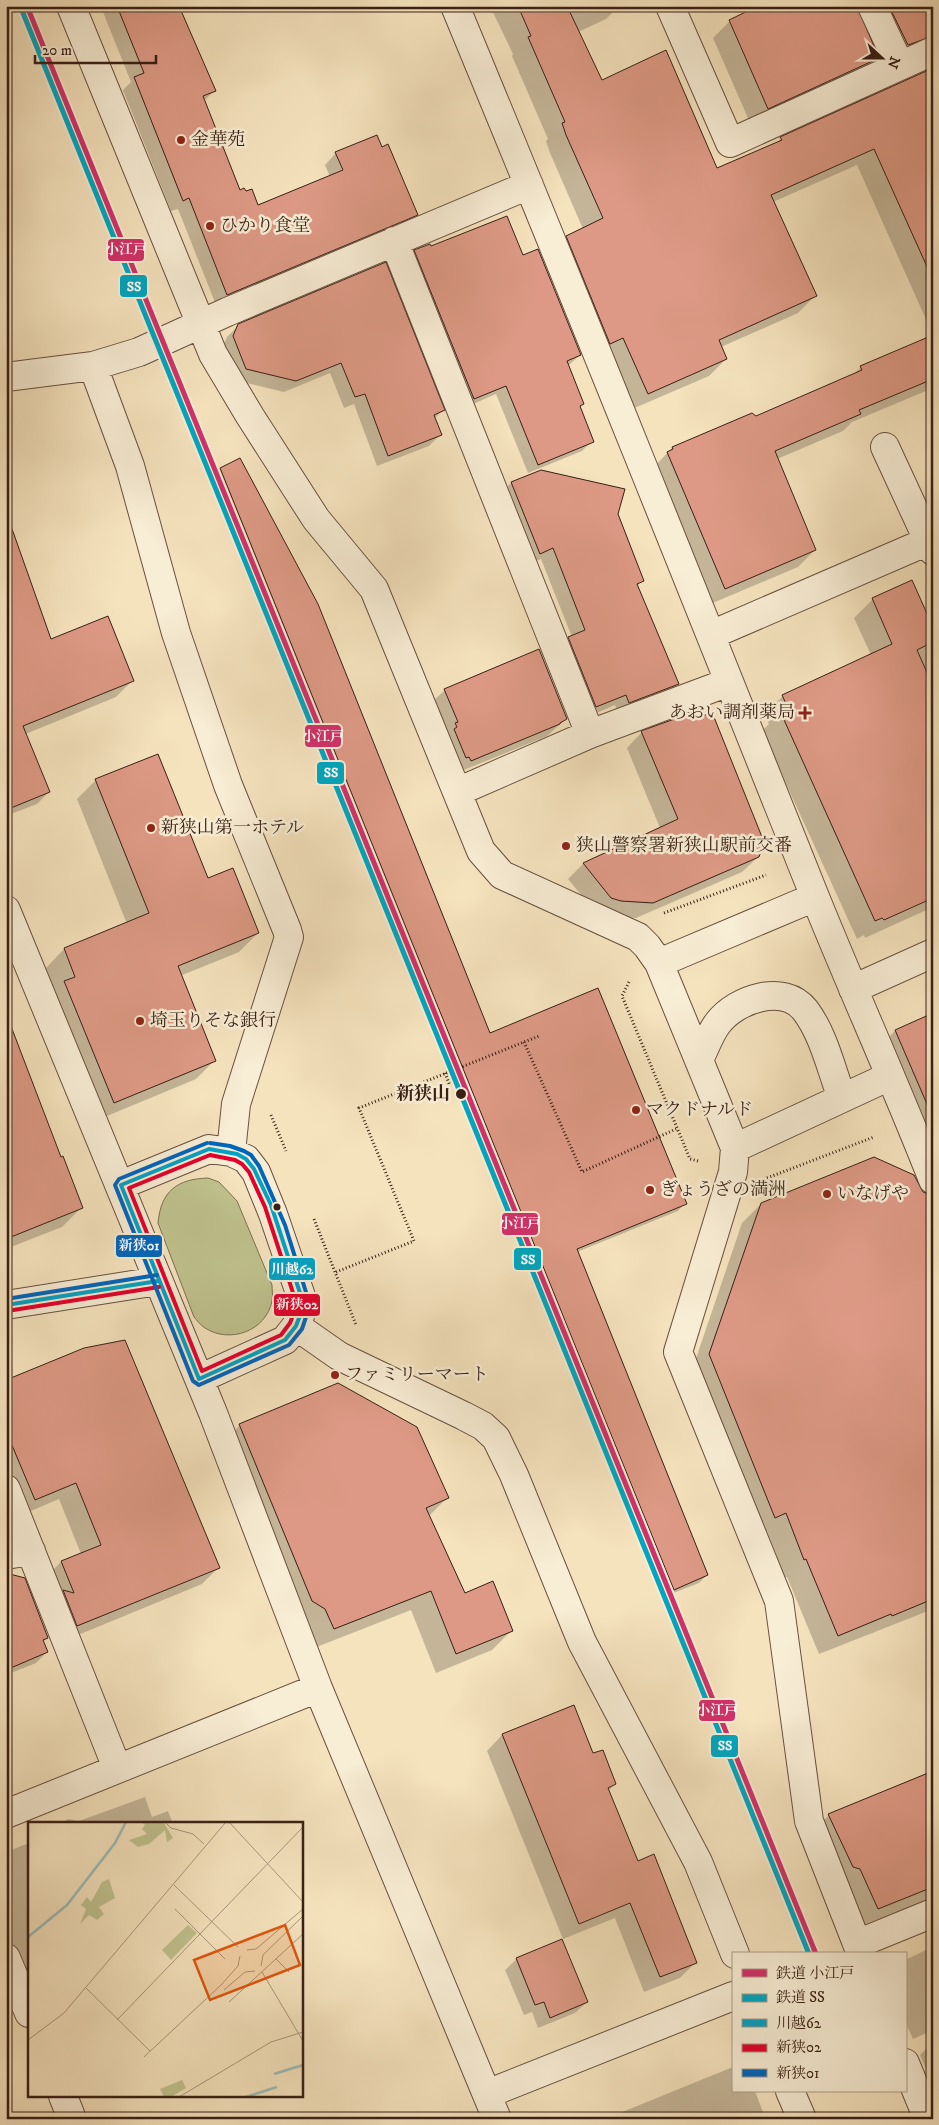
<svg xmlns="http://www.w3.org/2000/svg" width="939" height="2125" font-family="'IM FELL DW Pica','Noto Serif JP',serif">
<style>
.green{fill:#c0c38f;stroke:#7c7152}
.shadow{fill:#0003}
.building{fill:#dd9985;stroke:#381f14}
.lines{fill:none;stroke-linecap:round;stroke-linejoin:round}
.minor-casing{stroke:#67503e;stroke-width:30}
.path{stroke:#381f14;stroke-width:3;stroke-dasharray:1 2.5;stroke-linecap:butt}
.minor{stroke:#f8edd5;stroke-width:28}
.bus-1-casing{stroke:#f8edd5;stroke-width:8}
.bus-2-casing{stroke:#f8edd5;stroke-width:8}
.bus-3-casing{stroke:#f8edd5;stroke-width:8}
.bus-1{stroke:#03a2c5;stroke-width:4}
.bus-2{stroke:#e4002b;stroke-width:4}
.bus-3{stroke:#0065bd;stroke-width:4}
.rail-1-casing{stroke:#f8edd5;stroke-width:9}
.rail-2-casing{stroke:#f8edd5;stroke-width:9}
.rail-1{stroke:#d13169;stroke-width:5}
.rail-2{stroke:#00a6bf;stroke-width:5}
.poi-dot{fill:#8f2418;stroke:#f8edd5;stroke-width:2}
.stop-dot{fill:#381f14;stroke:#f8edd5;stroke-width:2}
.labels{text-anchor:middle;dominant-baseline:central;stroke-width:5;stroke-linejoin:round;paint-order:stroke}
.poi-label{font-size:18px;fill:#381f14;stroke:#f8edd5;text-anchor:start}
.stop-label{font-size:18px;font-weight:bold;fill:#381f14;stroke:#f8edd5;text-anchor:end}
.inset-river{fill:none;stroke:#9dbdb7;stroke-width:2.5}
.inset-road{fill:none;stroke:#a9957a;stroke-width:1}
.view{fill:#df560c;fill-opacity:0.15;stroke:#df560c;stroke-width:2.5}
.inset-edge{fill:none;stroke:#381f14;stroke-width:2.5}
.line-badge{stroke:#f8edd5;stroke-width:2}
.badge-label{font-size:14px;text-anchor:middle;font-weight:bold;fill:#fff}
</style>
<rect width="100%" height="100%" fill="#f5e3be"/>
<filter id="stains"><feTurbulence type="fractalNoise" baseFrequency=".004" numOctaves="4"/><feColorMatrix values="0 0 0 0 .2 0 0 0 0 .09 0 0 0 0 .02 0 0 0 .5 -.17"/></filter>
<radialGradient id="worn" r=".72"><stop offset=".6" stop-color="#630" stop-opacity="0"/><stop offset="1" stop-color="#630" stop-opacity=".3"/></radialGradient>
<path class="green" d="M208,1178L219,1182L237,1201L272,1285C272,1290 273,1296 272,1301C266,1331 230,1344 205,1328C200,1325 197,1320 194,1317L158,1223C161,1191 177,1179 208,1178Z"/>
<path class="shadow" d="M109,6H178L214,91L204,101L239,192L257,206L330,177L325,165L336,153L417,214L405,226L216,305L178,209L171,211L123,90L131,82L103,12Z
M490,6H619L606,19L578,32L601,81L716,170L775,145L781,138L932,70L930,61L908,53L864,10L855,7L878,58L861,75L751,125L713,38L730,21L761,6H933V335L857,165L773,202L815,296L798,313L721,347L726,359L709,376L630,410L550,254L567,237L583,229L550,153L546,141L548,139L512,56L513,54Z
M430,248L580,355L568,366L583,404L579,408L592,441L582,451L528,473L496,394L464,408L405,261L415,251Z
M385,264L443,410L434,419L440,435L429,446L377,466L354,404L344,408L330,373L284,392L235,380L222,348L227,337L238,326Z
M933,336V388L852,422L843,431L777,459L815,550L798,567L708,605L651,470L672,448L751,414L755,418L852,376L861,367Z
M221,469L490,1035L685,1203L678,1211L577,1252L707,1575L699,1583L666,1596L213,476Z
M541,471L617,514L642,581L637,586L678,684L666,695L618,713L615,705L585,718L558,650L572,637L541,559L528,564L500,494L511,483Z
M6,517L50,641L133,680L116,697L6,742Z
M873,599L933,631V907L865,938L864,935L857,939L762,731L769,724L764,715L783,696L871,655L854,618Z
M445,690L566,719L547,736L459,772L433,701Z
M642,732L758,857L742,872L636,918L605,916L596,913L568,879L583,864L660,828L627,748Z
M6,775L49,792L37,804L6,816Z
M96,780L207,880L258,933L239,952L180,976L214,1061L196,1079L95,1121L46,1001L55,992L46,968L64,949L127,924L77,799Z
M6,955L10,963L6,967Z
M933,1014V1180L877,1049L895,1031Z
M24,1063L81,1208L62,1227L6,1249V1065Z
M923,1194L933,1197V1609L819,1654L787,1577H785L767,1531L757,1535L691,1373L742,1223L761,1204Z
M6,1381L218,1568L202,1584L61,1642L45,1578L61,1562L81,1554L59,1499L19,1516L6,1486Z
M240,1425L447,1498L429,1516L465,1594L511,1631L492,1650L436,1673L411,1610L314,1648L220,1445Z
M6,1577L47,1638L43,1642L47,1652L36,1663L6,1675Z
M573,1706L593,1755L615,1784L608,1791L637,1863L696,1962L680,1978L644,1992L615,1918L563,1939L487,1751L502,1735Z
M6,1756L11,1767L6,1772Z
M933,1773V1898L860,1926L810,1834L829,1815Z
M145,1797L152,1817L168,1811L173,1824H60L68,1819L79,1821Z
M29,1843V1993L6,1985V1852Z
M926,1950L933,1966V2030L913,2039L905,2021V1960Z
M517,1959L587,2002L575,2013L538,2028L532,2012L524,2015L505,1970Z
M933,2042V2085L920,2055Z
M733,2067V2091H755L764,2115L761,2119H605Z"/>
<path class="building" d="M117,6H179L216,91L203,96L240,190L244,188L246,191L252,189L258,205L343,170L335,152L377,135L382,147L388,144L418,215L227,295L189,198L183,201L134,77L144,73Z
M518,6H567L602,80L666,50L717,168L782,140L780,137L933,68V280L874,149L771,195L817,296L719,340L727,359L648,394L623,338L610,344L566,236L603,218L566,135L562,123L565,122L528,37L531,36Z
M758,6H857L879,58L768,109L729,20Z
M889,6H933V36L908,45Z
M507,216L523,255L538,249L581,355L567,361L584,404L580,406L594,442L538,465L506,386L474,399L414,250L430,244L431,246Z
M386,262L445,410L434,415L442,435L388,456L365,394L355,397L341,363L296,381L246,369L233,336L238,324Z
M933,335V379L859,410L861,414L775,451L816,550L725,589L667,452L673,449L672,447L752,413L756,416L862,370L860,366Z
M240,458L318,604L490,1033L598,988L687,1204L577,1249L708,1575L674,1590L220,468Z
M541,470L625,489L618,514L644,581L637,584L679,684L629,703L626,695L596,707L568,637L585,630L553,548L540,554L511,482Z
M11,526L51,639L108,616L134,681L23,726L50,792L6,810V527Z
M912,580L933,627V642L917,650L933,686V898L884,920L882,918L875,921L780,711L788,708L782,695L892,644L872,598Z
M539,649L567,719L560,723V724L471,761L469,757L466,758L454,729L457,727L455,723L458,722L444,689Z
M712,712L764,842L759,857L653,903L621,901L611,898L583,863L678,819L641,731L691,713L694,720Z
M158,754L208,878L233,868L259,933L178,966L216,1061L114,1103L64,981L75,977L64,948L149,913L95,779Z
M933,1013V1118L895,1030Z
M9,1021L61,1157L63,1156L83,1208L6,1239V1022Z
M874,1157L914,1175L923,1192L933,1195V1599L892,1616L891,1614L838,1636L806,1559L804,1560L786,1513L775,1518L709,1354L761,1203Z
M125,1340L220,1568L77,1626L63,1590L74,1593L61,1561L101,1545L76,1483L35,1500L6,1431V1380L84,1348Z
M338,1383L417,1427L449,1498L426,1508L465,1593L493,1581L513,1631L456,1654L431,1591L334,1629L325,1609L312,1601L239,1424Z
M6,1573L25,1578L48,1638L43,1640L48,1652L6,1670Z
M574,1705L593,1753L603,1750L616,1784L608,1788L638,1861L654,1854L697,1963L660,1977L630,1903L579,1924L502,1734Z
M933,1771V1887L878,1909L860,1869L853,1867L828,1814Z
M562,1939L588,2002L550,2018L544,2002L535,2005L516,1958Z"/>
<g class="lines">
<defs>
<path id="minor" d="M71,6L213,354L250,416L316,519L374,589L481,851L502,875L638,937L647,946L659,963
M455,6C577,300 695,596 813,892C852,989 895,1083 933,1180
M670,6L730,143L933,51
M872,6L900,66
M394,241L590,734
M93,366L130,466L176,633L228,785L287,930L289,937L236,1104L231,1152
M6,377L93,366L139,352L227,312L529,185
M885,447L933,551
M711,635L933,539
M457,792L590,734L729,682
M815,897L659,963L735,1148L890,1076
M6,910L213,1413L318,1688L497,2119
M853,989L933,953
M699,1060C705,1048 710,1033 718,1023C736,999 784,983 805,1010C824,1035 831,1069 842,1098
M735,1148L733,1172L678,1352L779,1601L809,1821L861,1954
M121,1185L209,1149L231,1152L246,1159L256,1172L273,1214L304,1305L296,1326L285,1340L199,1379
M6,1305L158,1281
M296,1326L339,1356L464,1416L483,1426L496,1438L514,1475L582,1642L698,1862L735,1954
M6,1489L117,1768
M6,1555L31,1551
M6,1814L318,1688
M857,1944L933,1913
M6,1958L29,2013
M905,2063L928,2119
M790,2091L802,2119
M487,2094L733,1996
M63,2096L72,2119"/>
</defs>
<use href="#minor" class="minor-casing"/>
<path class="path" d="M664,913L766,875
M629,982L622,996L690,1159L698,1161
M524,1042L582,1172L676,1129
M445,1073L450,1086
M271,1115L286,1151
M767,1178L874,1137
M314,1219L356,1325
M336,1272L414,1241L359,1108L539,1036"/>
<use href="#minor" class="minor"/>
<defs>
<path id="bus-1" d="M209,1149L237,1154L246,1159L254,1169L271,1205L304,1305L296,1326L285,1340L199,1379L121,1185Z
M6,1305L158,1281"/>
<path id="bus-2" d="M210,1155L235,1160L242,1164L249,1172L265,1207L297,1305L290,1323L281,1335L202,1371L129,1188Z
M7,1311L159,1287"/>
<path id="bus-3" d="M207,1143L119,1179L115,1185L193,1381L199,1385L289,1345L302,1329L310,1305L285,1225L259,1166L251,1155L244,1151L230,1146L210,1143
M6,1299L157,1275"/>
</defs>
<use href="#bus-1" class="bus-1-casing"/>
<use href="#bus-2" class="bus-2-casing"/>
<use href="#bus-3" class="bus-3-casing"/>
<use href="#bus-1" class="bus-1"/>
<use href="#bus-2" class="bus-2"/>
<use href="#bus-3" class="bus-3"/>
<defs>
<path id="rail-1" d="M27,6L816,1954"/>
<path id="rail-2" d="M21,8L809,1954"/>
</defs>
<use href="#rail-1" class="rail-1-casing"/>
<use href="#rail-2" class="rail-2-casing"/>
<use href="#rail-1" class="rail-1"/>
<use href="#rail-2" class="rail-2"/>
</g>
<g class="poi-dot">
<circle cx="181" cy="140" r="5"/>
<circle cx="210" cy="226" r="5"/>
<path d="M802.5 705.5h5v5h5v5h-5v5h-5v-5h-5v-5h5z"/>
<circle cx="151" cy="828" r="5"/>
<circle cx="566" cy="846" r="5"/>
<circle cx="140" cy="1021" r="5"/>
<circle cx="636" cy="1110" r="5"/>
<circle cx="650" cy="1190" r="5"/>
<circle cx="827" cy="1194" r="5"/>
<circle cx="335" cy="1375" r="5"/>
</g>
<g class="stop-dot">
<circle cx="461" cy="1094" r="6"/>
<circle cx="277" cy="1207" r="4.5"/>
</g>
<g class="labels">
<g class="poi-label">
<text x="191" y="140">金華苑</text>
<text x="220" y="226">ひかり食堂</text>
<text x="795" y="713" text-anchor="end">あおい調剤薬局</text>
<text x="161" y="828">新狭山第一ホテル</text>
<text x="576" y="846">狭山警察署新狭山駅前交番</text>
<text x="150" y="1021">埼玉りそな銀行</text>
<text x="646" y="1110">マクドナルド</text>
<text x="660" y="1190">ぎょうざの満洲</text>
<text x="837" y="1194">いなげや</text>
<text x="345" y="1375">ファミリーマート</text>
</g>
<g class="stop-label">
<text x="450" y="1094">新狭山</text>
</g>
</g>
<g transform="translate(28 1822)">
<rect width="275" height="275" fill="#f5e3be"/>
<path d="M114,0L136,1L145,16L139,20L137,8L121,22L110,25L101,18L119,12L114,7L117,3ZM81,57L87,76L71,85L76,92L69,98L61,93L52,102L58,87L53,83L59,75L63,80L74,60ZM160,103L169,111L143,138L134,128ZM154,258L158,266L143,275H136L132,267Z" fill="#c0c38f"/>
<path class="inset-river" d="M0,115L39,83L87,21L98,0M246,252L275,243M218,275L249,265"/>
<path class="inset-road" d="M137,0L143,6L165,12L176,22M201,0L275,80M146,63L210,125M147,87L197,137M219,128L228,127L275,87M248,137L261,150M233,144L235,133L275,94M234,150L275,219M58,166L122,229M196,168L217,150L227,149M201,180L275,112M89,198L275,5M0,218L36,191L198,0M116,235L193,163L210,144L212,134M151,275L243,220L275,210"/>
<path class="view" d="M257,103L272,143L182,178L166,138Z"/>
<rect width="275" height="275" class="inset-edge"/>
</g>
<g class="line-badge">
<rect x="107" y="238" width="38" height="24" rx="5" fill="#d13169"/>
<rect x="119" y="274" width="29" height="24" rx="5" fill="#00a6bf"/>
<rect x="304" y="724" width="38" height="24" rx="5" fill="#d13169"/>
<rect x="316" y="761" width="29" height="24" rx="5" fill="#00a6bf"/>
<rect x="501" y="1212" width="38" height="24" rx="5" fill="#d13169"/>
<rect x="115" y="1234" width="48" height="24" rx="5" fill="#0065bd"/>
<rect x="513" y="1247" width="29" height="24" rx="5" fill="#00a6bf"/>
<rect x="268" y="1257" width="48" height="24" rx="5" fill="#03a2c5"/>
<rect x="273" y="1293" width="48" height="24" rx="5" fill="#e4002b"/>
<rect x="698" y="1699" width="38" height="23" rx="5" fill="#d13169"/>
<rect x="710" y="1734" width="29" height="24" rx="5" fill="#00a6bf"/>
</g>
<g class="badge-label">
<text x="126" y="254">小江戸</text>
<text x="134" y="291">SS</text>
<text x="323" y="741">小江戸</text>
<text x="331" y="777">SS</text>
<text x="520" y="1228">小江戸</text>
<text x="139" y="1250">新狭01</text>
<text x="528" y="1264">SS</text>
<text x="292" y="1274">川越62</text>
<text x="297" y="1309">新狭02</text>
<text x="717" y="1715">小江戸</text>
<text x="725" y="1750">SS</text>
</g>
<rect width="939" height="2125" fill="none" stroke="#f5e3be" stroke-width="25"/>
<rect x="8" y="8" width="924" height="2110" fill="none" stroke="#381f14" stroke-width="2.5"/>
<rect x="12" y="12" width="914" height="2100" fill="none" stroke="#381f14"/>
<rect x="732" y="1952" width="175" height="140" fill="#f8edd5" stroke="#ab9b88"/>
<rect x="742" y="1969" width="25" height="8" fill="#d13169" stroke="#ab9b88"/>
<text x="776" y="1978" font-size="15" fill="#381f14">鉄道 小江戸</text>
<rect x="742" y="1994" width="25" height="8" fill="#00a6bf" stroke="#ab9b88"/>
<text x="776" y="2002" font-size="15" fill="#381f14">鉄道 SS</text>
<rect x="742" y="2019" width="25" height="8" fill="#03a2c5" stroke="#ab9b88"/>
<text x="776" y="2028" font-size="15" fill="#381f14">川越62</text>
<rect x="742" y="2044" width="25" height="8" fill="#e4002b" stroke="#ab9b88"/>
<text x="776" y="2052" font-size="15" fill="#381f14">新狭02</text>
<rect x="742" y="2069" width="25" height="8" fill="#0065bd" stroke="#ab9b88"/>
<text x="776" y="2078" font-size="15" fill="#381f14">新狭01</text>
<g transform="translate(882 58) rotate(111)" stroke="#f8edd5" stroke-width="4" paint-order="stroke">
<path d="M0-4L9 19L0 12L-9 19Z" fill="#381f14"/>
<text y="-8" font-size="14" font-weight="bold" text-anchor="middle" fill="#381f14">N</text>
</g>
<path d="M35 55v8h121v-8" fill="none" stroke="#381f14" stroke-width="2.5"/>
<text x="42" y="55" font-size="15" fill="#381f14" stroke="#f8edd5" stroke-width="4" paint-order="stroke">20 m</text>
<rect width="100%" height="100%" filter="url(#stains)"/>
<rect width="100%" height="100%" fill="url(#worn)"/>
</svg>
